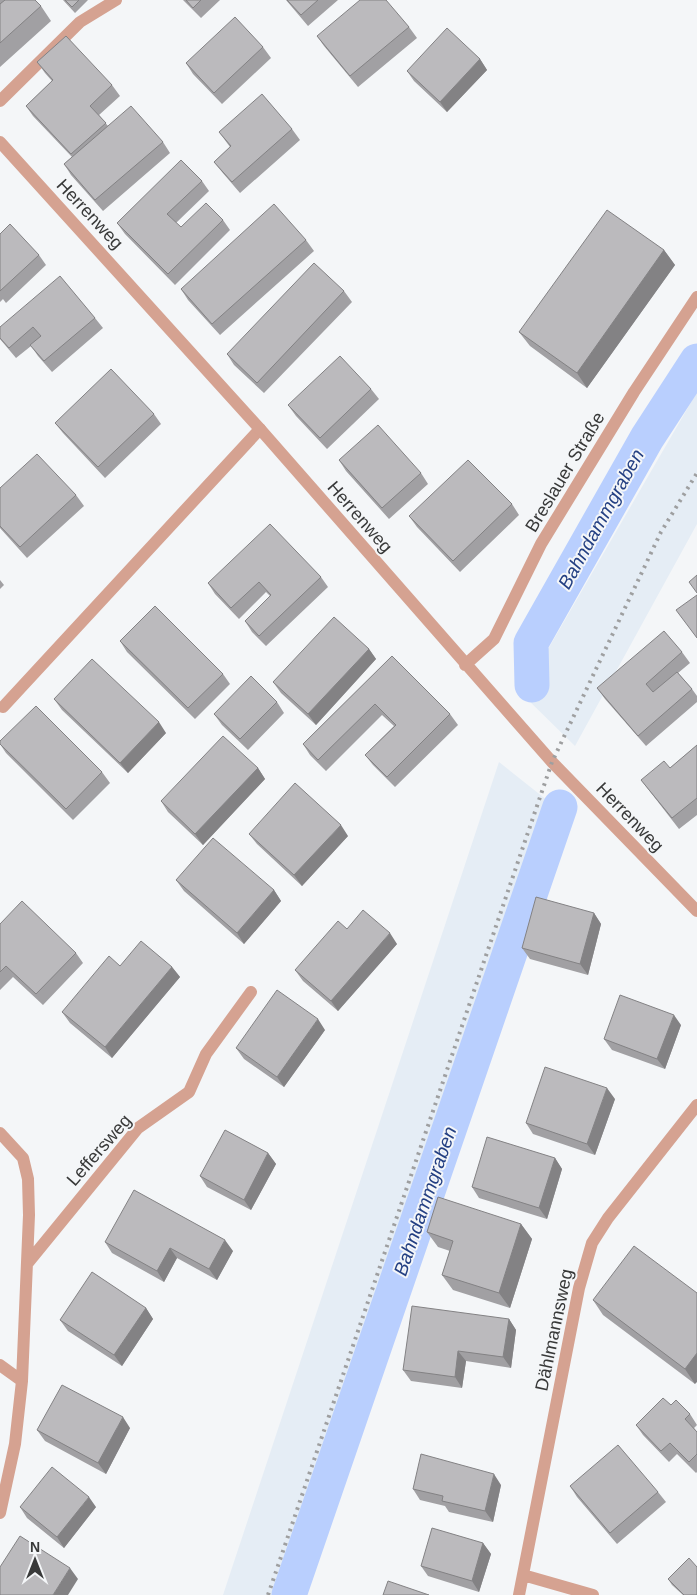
<svg xmlns="http://www.w3.org/2000/svg" width="697" height="1595" font-family="Arial,sans-serif">
<style>
.built{fill:#e5edf5}
.lines{fill:none;stroke-linecap:round;stroke-linejoin:round}
.canal{stroke:#b9cffe;stroke-width:35}
.lane{stroke:#d5a291;stroke-width:12}
.street{stroke:#d5a291;stroke-width:12}
.rail{stroke:#9e9fa0;stroke-width:4;stroke-dasharray:2.5 5;stroke-linecap:butt}
.wall{fill:#a1a0a3}
.shaded-wall{fill:#838284}
.building{fill:#bbbabd;stroke:#838284}
.labels{text-anchor:middle;dominant-baseline:central;stroke-width:4;stroke-linejoin:round;paint-order:stroke}
.street-label{font-size:18px;fill:#383939;stroke:#f4f6f8}
.water-label{font-size:19px;font-style:italic;fill:#244083;stroke:#f4f6f8}
</style>
<rect width="100%" height="100%" fill="#f4f6f8"/>
<path class="built" d="M697,392V524L575,746L522,694Z
M499,762L567,816L364,1407L302,1595H223Z"/>
<g class="lines">
<path class="canal" d="M532,685L531,643L647,438L697,361
M289,1595L560,807"/>
<path class="lane" d="M0,101L80,22L116,0
M3,707L260,429"/>
<path class="street" d="M0,142L260,429L552,762L697,911
M465,665L494,639L541,544L634,392L697,297
M0,1133L23,1158L28,1179L29,1215L22,1381L15,1444L0,1513
M27,1264L138,1128L189,1092L206,1054L251,992
M0,1365L22,1381
M523,1575L593,1595
M519,1595L579,1288L592,1243L608,1218L697,1105"/>
<path class="rail" d="M268,1595L552,762L661,532L697,473"/>
</g>
<path class="wall" d="M0,0H35L41,6L51,21L0,67Z
M63,0H88L75,13Z
M183,0H220L201,18Z
M286,0H338L308,26Z
M409,27L417,38L358,87L324,46L317,36Z
M263,47L271,58L222,104L193,74L186,63Z
M480,59L487,70L447,112L414,81L407,71Z
M37,62L112,85L120,96L99,115L108,126L163,142L170,153L103,211L71,175L64,164L72,157L33,116L26,106L52,81L45,73Z
M292,129L300,140L240,193L222,172L214,162L230,147L219,132Z
M202,181L209,191L176,223L181,227L223,220L230,230L175,285L125,234L117,223Z
M0,234L39,255L46,265L6,303L3,299L0,302Z
M306,240L314,251L220,335L188,300L181,289Z
M664,250L675,265L587,388L530,346L519,332Z
M344,291L352,302L264,393L234,365L227,354Z
M95,318L103,328L52,372L38,356L31,346L16,358L0,339V327Z
M371,389L379,399L327,449L296,416L288,405Z
M154,414L161,424L105,478L63,433L55,423Z
M339,460L421,473L428,484L389,519L346,471Z
M0,488L76,495L84,506L27,558L0,528Z
M512,504L519,515L460,572L417,527L409,516Z
M321,577L328,587L266,646L252,632L245,621L270,596L266,592L239,619L215,594L208,583Z
M0,580L4,585L0,589Z
M120,641L223,674L230,684L195,719L127,652Z
M369,649L376,659L316,725L281,693L273,682Z
M682,652L690,663L678,673L692,689L697,696V702L646,746L605,699L597,688Z
M392,656L450,714L458,725L395,787L373,765L365,755L394,726L382,715L326,771L310,755L303,744Z
M54,699L166,733L128,773L62,710Z
M277,702L284,713L248,750L222,725L214,714Z
M0,741L102,772L110,783L73,820L6,753L0,744Z
M697,745V815L679,829L641,780L670,768Z
M258,768L265,779L203,845L168,812L161,801Z
M249,834L348,836L302,886L257,844Z
M176,880L274,890L281,901L244,944L184,891Z
M594,913L601,924L588,975L530,959L522,948Z
M0,924L76,953L83,963L43,1005L13,977L0,990Z
M347,929L397,944L338,1011L303,981L295,970Z
M120,966L172,967L180,977L112,1058L70,1023L62,1012Z
M681,1025L665,1069L612,1050L604,1039Z
M325,1030L284,1087L244,1059L236,1048Z
M615,1099L595,1155L533,1134L526,1123Z
M268,1153L276,1164L251,1210L207,1187L200,1176Z
M555,1158L562,1169L547,1219L479,1198L472,1187Z
M521,1224L532,1239L510,1308L453,1290L442,1275L450,1251L438,1247L427,1232Z
M105,1242L233,1251L217,1280L177,1258L164,1282L112,1253Z
M697,1293L695,1384L603,1315L593,1300Z
M146,1308L153,1319L122,1366L68,1331L60,1320Z
M509,1319L516,1330L511,1368L466,1361L462,1388L411,1381L403,1370Z
M671,1405L690,1414L697,1425L694,1428L697,1432V1472L696,1473L677,1454L669,1462L643,1435L636,1425Z
M130,1428L106,1474L45,1441L37,1430Z
M501,1485L493,1522L449,1512L445,1506L420,1500L413,1489Z
M570,1486L658,1492L666,1502L617,1544L577,1497Z
M20,1507H96L64,1548L27,1518Z
M483,1543L491,1554L479,1592L428,1576L421,1566Z
M668,1579L697,1595H683L672,1585Z"/>
<path class="shaded-wall" d="M480,59L487,70L447,112L440,102Z
M664,250L675,265L587,388L577,373Z
M369,649L376,659L316,725L308,714Z
M159,722L166,733L128,773L120,763Z
M258,768L265,779L203,845L195,834Z
M341,825L348,836L302,886L294,875Z
M274,890L281,901L244,944L237,933Z
M594,913L601,924L588,975L580,964Z
M390,933L397,944L338,1011L331,1001Z
M172,967L180,977L112,1058L105,1047Z
M674,1015L681,1025L665,1069L657,1059Z
M318,1019L325,1030L284,1087L277,1077Z
M607,1088L615,1099L595,1155L587,1144Z
M268,1153L276,1164L251,1210L244,1200Z
M555,1158L562,1169L547,1219L539,1208Z
M521,1224L532,1239L510,1308L499,1293Z
M225,1240L233,1251L217,1280L209,1269Z
M170,1248L177,1258L164,1282L157,1271Z
M146,1308L153,1319L122,1366L114,1355Z
M509,1319L516,1330L511,1368L503,1357Z
M458,1351L466,1361L462,1388L455,1377Z
M697,1353V1382L695,1384L685,1369Z
M123,1417L130,1428L106,1474L98,1463Z
M494,1474L501,1485L493,1522L485,1511Z
M89,1497L96,1507L64,1548L57,1537Z
M483,1543L491,1554L479,1592L472,1581Z
M70,1568L78,1579L68,1595H53Z"/>
<path class="building" d="M5,0H35L41,6L0,43V4Z
M65,0H79L72,7Z
M186,0H201L193,8Z
M287,0H318L301,15Z
M360,0H386L409,27L350,76L317,36Z
M235,17L263,47L214,93L186,63Z
M447,28L480,59L440,102L407,71Z
M66,36L112,85L90,106L106,123L71,154L26,106L53,80L37,62Z
M262,94L292,129L232,182L214,162L231,146L219,132Z
M131,106L163,142L95,200L64,164Z
M181,160L202,181L167,214L181,227L206,203L223,220L168,274L117,223Z
M274,204L306,240L212,324L181,289Z
M607,210L664,250L577,373L519,332Z
M10,224L39,255L0,291V234Z
M314,263L344,291L257,383L227,354Z
M60,276L95,318L44,361L30,345L41,336L33,327L9,348L0,338V327Z
M340,356L371,389L320,438L288,405Z
M111,369L154,414L98,467L55,423Z
M378,425L421,473L382,508L339,460Z
M37,454L76,495L20,547L0,526V488Z
M468,460L512,504L453,561L409,516Z
M270,524L321,577L259,636L245,621L271,595L259,582L231,608L208,583Z
M697,575V593L689,582Z
M697,595V638L676,610Z
M155,606L223,674L188,708L120,641Z
M334,617L369,649L308,714L273,682Z
M664,631L682,652L646,684L653,692L677,672L692,689L638,736L597,688Z
M392,656L450,714L387,777L365,755L396,725L375,704L318,760L303,744Z
M92,659L159,722L120,763L54,699Z
M251,676L277,702L240,739L214,714Z
M36,706L102,772L66,809L0,744V741Z
M223,736L258,768L195,834L161,801Z
M697,745V798L672,818L641,780L664,761L670,768Z
M295,783L341,825L294,875L249,834Z
M213,838L274,890L237,933L176,880Z
M536,897L594,913L580,964L522,948Z
M22,901L76,953L36,994L6,966L0,972V924Z
M363,910L390,933L331,1001L295,970L338,921L347,929Z
M141,941L172,967L105,1047L62,1012L109,956L120,966Z
M277,990L318,1019L277,1077L236,1048Z
M620,995L674,1015L657,1059L604,1039Z
M545,1067L607,1088L587,1144L526,1123Z
M225,1130L268,1153L244,1200L200,1176Z
M487,1137L555,1158L539,1208L472,1187Z
M134,1190L225,1240L209,1269L170,1248L157,1271L105,1242Z
M438,1197L521,1224L499,1293L442,1275L453,1241L427,1232Z
M634,1246L697,1293V1353L685,1369L593,1300Z
M92,1272L146,1308L114,1355L60,1320Z
M412,1306L509,1319L503,1357L458,1351L455,1377L403,1370Z
M62,1385L123,1417L98,1463L37,1430Z
M663,1398L671,1405L676,1400L690,1414L685,1419L697,1432V1454L689,1462L670,1443L661,1451L636,1425Z
M618,1445L658,1492L610,1533L570,1486Z
M421,1454L494,1474L485,1511L442,1501L443,1496L413,1489Z
M52,1467L89,1497L57,1537L20,1507Z
M432,1528L483,1543L472,1581L421,1566Z
M20,1536L70,1568L53,1595H0V1567Z
M689,1558L697,1567V1595H684L668,1579Z
M388,1581L429,1595H383Z"/>
<g class="labels">
<g class="street-label">
<text transform="translate(90 214) rotate(47)">Herrenweg</text>
<text transform="translate(565 472) rotate(-59)">Breslauer Straße</text>
<text transform="translate(360 517) rotate(49)">Herrenweg</text>
<text transform="translate(630 817) rotate(46)">Herrenweg</text>
<text transform="translate(99 1150) rotate(-49)">Leffersweg</text>
<text transform="translate(554 1330) rotate(-78)">Dählmannsweg</text>
</g>
<g class="water-label">
<text transform="translate(601 519) rotate(-61)">Bahndammgraben</text>
<text transform="translate(425 1201) rotate(-71)">Bahndammgraben</text>
</g>
</g>
<g transform="translate(35 1560)" stroke="#f4f6f8" stroke-width="4" paint-order="stroke">
<path d="M0-4L9 19L0 12L-9 19Z" fill="#383939"/>
<text y="-8" font-size="14" font-weight="bold" text-anchor="middle" fill="#383939">N</text>
</g>
</svg>
